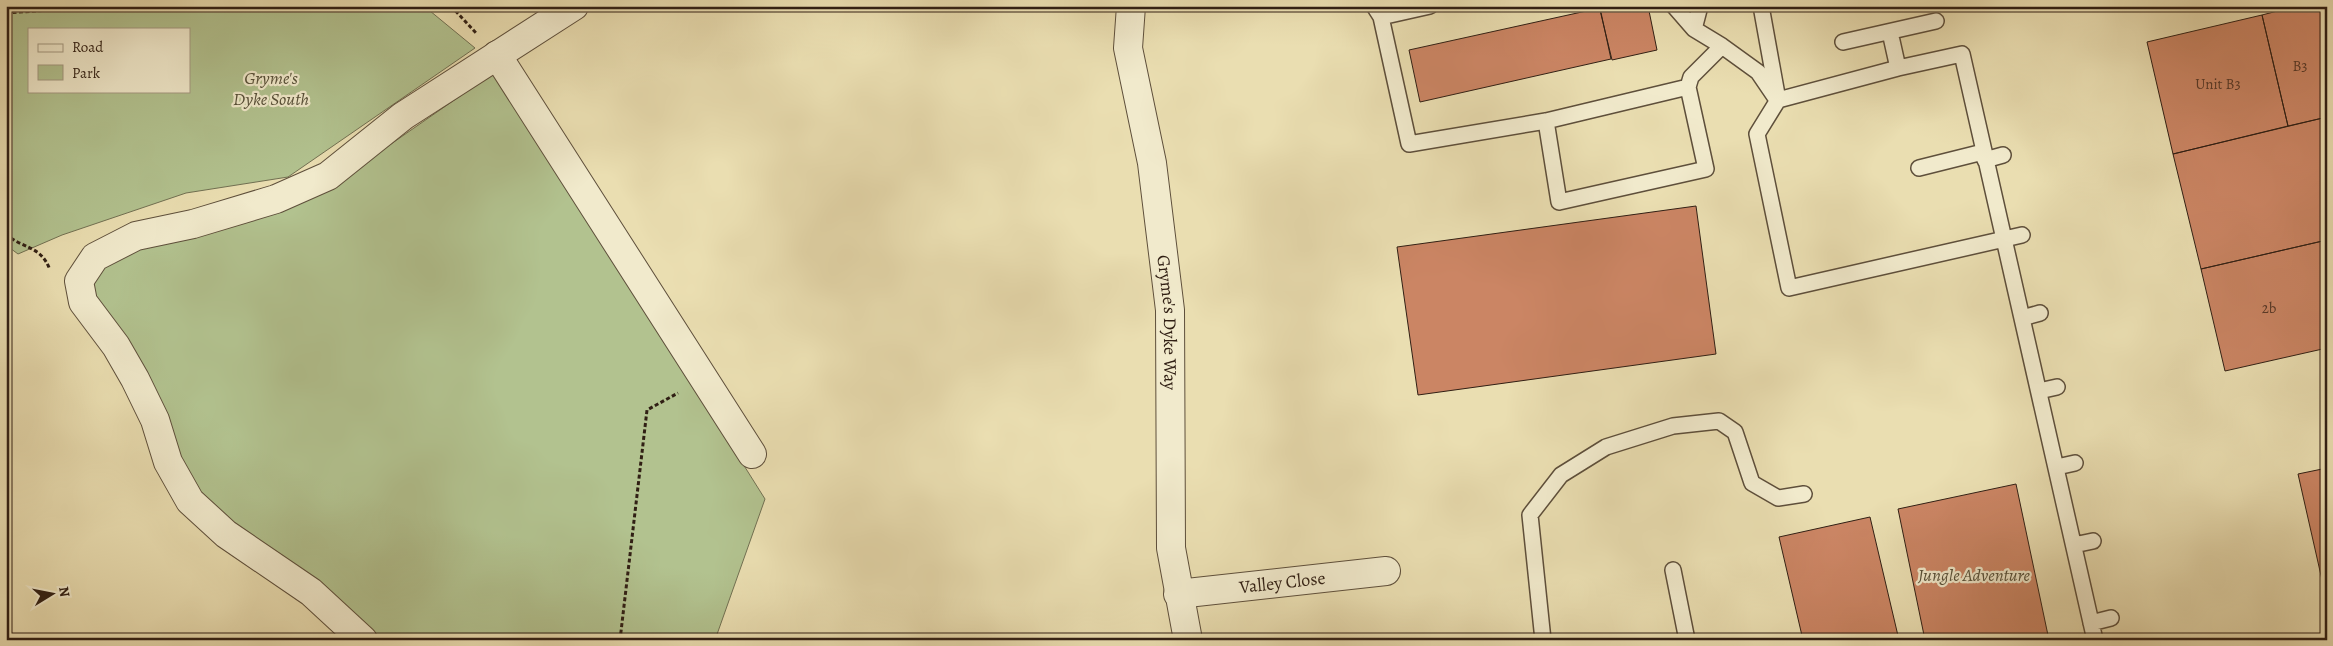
<svg xmlns="http://www.w3.org/2000/svg" width="2333" height="646" font-family="Alegreya,serif">
<style>
.green{fill:#b2c28f;stroke:#717052;fill-rule:evenodd}
.building{fill:#cb8564;stroke:#301f14}
.lines{fill:none;stroke-linecap:round;stroke-linejoin:round}
.lane-casing{stroke:#5e4f3b;stroke-width:18}
.street-casing{stroke:#5e4f3b;stroke-width:30}
.path{stroke:#301f14;stroke-width:3;stroke-dasharray:4 2.5;stroke-linecap:butt}
.lane{stroke:#f1eacc;stroke-width:15}
.street{stroke:#f1eacc;stroke-width:28}
.labels{text-anchor:middle;dominant-baseline:central;stroke-width:4.5;stroke-linejoin:round;paint-order:stroke}
.number-label{font-size:15px;fill:#573828}
.park-label{font-size:18px;font-style:italic;fill:#575039;stroke:#f1eacc}
.street-label{font-size:18px;fill:#301f14;stroke:#f1eacc}
</style>
<rect width="100%" height="100%" fill="#eadeb1"/>
<filter id="stains"><feTurbulence type="fractalNoise" baseFrequency=".004" numOctaves="4"/><feColorMatrix values="0 0 0 0 .2 0 0 0 0 .09 0 0 0 0 .02 0 0 0 .5 -.17"/></filter>
<radialGradient id="worn" r=".72"><stop offset=".6" stop-color="#630" stop-opacity="0"/><stop offset="1" stop-color="#630" stop-opacity=".3"/></radialGradient>
<path class="green" d="M6,6H424L475,48L288,177L186,193L62,235L18,254L6,245ZM29,29H189V91H29Z
M496,71L765,499L715,640H382L314,580L226,534L83,302L95,257L332,185Z"/>
<path class="building" d="M1599,6H1648L1657,50L1612,60Z
M2297,6H2327V117L2288,126L2262,15Z
M1600,8L1611,59L1420,102L1409,50Z
M2262,15L2288,126L2173,154L2147,42Z
M2327,117V240L2201,269L2173,154Z
M1696,206L1716,354L1418,395L1397,247Z
M2327,240V348L2225,371L2201,269Z
M2327,468V602L2298,474Z
M2016,484L2049,640H1925L1898,509Z
M1870,517L1899,640H1803L1779,537Z"/>
<g class="lines">
<defs>
<path id="lane" d="M1374,6L1381,17L1430,6
M1674,6L1694,29L1722,46L1758,72L1775,97
M1761,6L1778,100L1757,134L1789,288L2022,235
M1381,17L1409,144L1546,121L1688,87L1691,77L1722,46
M1694,29L1700,6
M1890,32L1898,68
M1843,42L1936,21
M1778,100L1898,68L1962,54L2095,640
M1546,121L1559,202L1706,169L1688,87
M1985,160L2003,155
M1919,168L1983,152
M2022,318L2040,313
M2039,391L2057,387
M2057,467L2075,463
M2074,545L2093,541
M1673,570L1687,640
M2091,623L2111,618
M1543,640L1530,515L1561,475L1606,447L1673,426L1719,421L1735,432L1752,483L1778,498L1804,494"/>
<g id="street">
<path id="s1" d="M1131,6L1128,48L1152,163L1170,310L1171,548L1188,640"/>
<path d="M497,55L752,454"/>
<path id="s2" d="M1178,594L1386,571"/>
<path d="M363,640L311,592L226,534L190,501L168,462L155,420L135,379L116,346L83,302L79,281L95,257L136,236L193,224L276,199L328,176L403,116L574,6"/>
</g>
</defs>
<use href="#lane" class="lane-casing"/>
<use href="#street" class="street-casing"/>
<path class="path" d="M451,6L476,33
M6,13L110,6
M6,234C22,249 41,245 50,270
M620,640L647,410L678,393"/>
<use href="#lane" class="lane"/>
<use href="#street" class="street"/>
</g>
<g class="labels">
<g class="number-label">
<text x="2300" y="66">B3</text>
<text x="2218" y="84">Unit B3</text>
<text x="2269" y="308">2b</text>
</g>
<g class="park-label">
<text x="271" y="78">Gryme's<tspan x="271" dy="21">Dyke South</tspan></text>
<text x="1974" y="575">Jungle Adventure</text>
</g>
<g class="street-label">
<text stroke="none"><textPath href="#s1" startOffset="320">Gryme's Dyke Way</textPath></text>
<text stroke="none"><textPath href="#s2" startOffset="105">Valley Close</textPath></text>
</g>
</g>
<rect width="2333" height="646" fill="none" stroke="#eadeb1" stroke-width="25"/>
<rect x="8" y="8" width="2318" height="631" fill="none" stroke="#301f14" stroke-width="2.5"/>
<rect x="12" y="12" width="2308" height="621" fill="none" stroke="#301f14"/>
<rect x="28" y="28" width="162" height="65" fill="#f1eacc" stroke="#a49982"/>
<rect x="38" y="44" width="25" height="8" fill="#f1eacc" stroke="#a49982"/>
<text x="72" y="52" font-size="15" fill="#301f14">Road</text>
<rect x="38" y="65" width="25" height="15" fill="#b2c28f" stroke="#a49982"/>
<text x="72" y="78" font-size="15" fill="#301f14">Park</text>
<g transform="translate(52 594) rotate(80)" stroke="#f1eacc" stroke-width="4" paint-order="stroke">
<path d="M0-4L9 19L0 12L-9 19Z" fill="#301f14"/>
<text y="-8" font-size="14" font-weight="bold" text-anchor="middle" fill="#301f14">N</text>
</g>
<rect width="100%" height="100%" filter="url(#stains)"/>
<rect width="100%" height="100%" fill="url(#worn)"/>
</svg>
